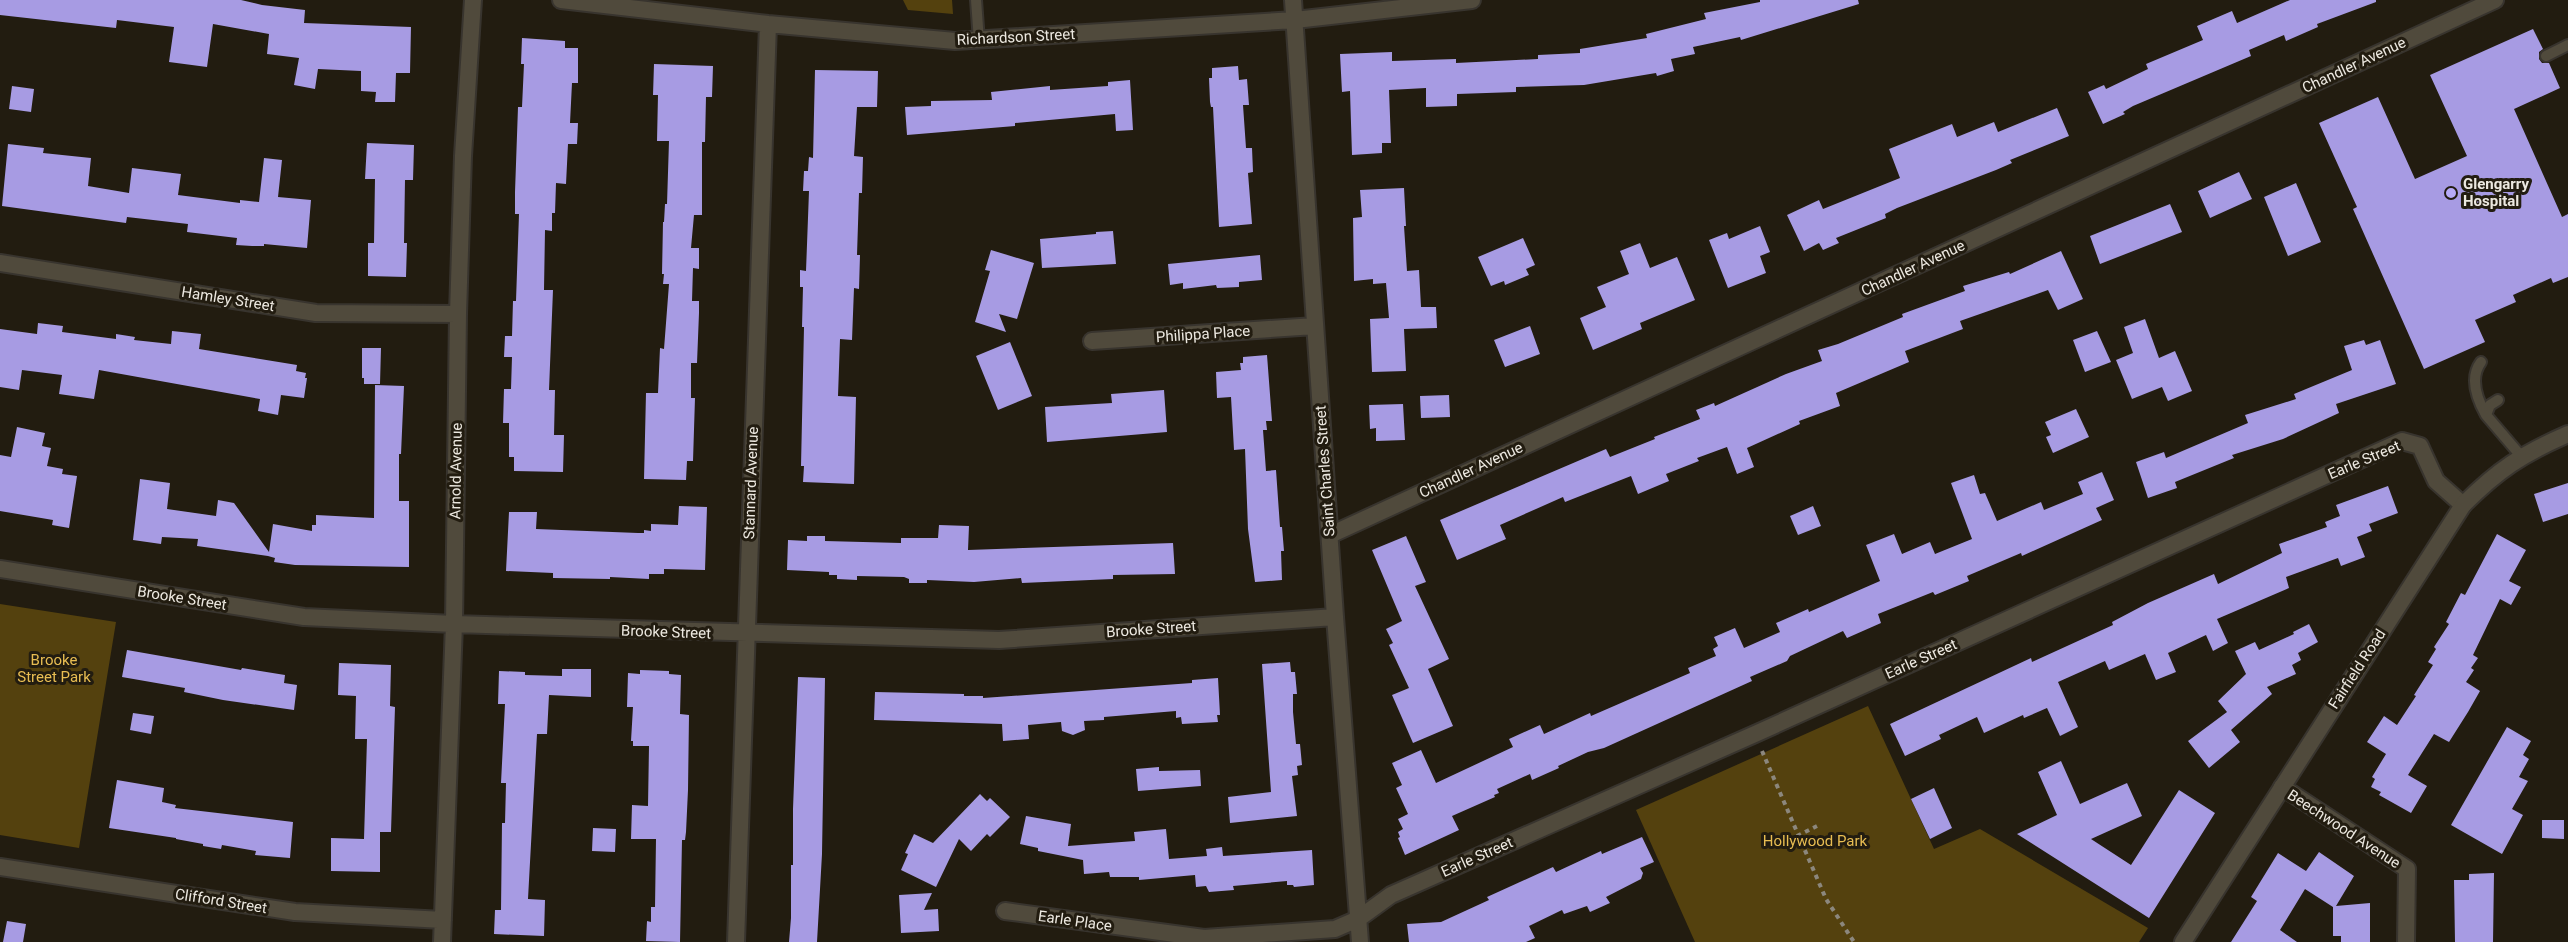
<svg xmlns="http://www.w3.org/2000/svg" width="2568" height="942" font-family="Roboto,sans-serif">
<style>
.green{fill:#54410e}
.building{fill:#a79be3}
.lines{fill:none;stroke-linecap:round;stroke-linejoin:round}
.service-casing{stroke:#38342e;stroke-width:14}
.minor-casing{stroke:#38342e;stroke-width:20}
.tertiary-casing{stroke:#38342e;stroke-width:20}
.path{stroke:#8c877d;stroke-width:4;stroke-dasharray:4.5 4.5;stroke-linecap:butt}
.service{stroke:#504a3c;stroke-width:10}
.minor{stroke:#504a3c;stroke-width:16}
.tertiary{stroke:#504a3c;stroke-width:16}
.poi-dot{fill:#b7abf7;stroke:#221c10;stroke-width:2}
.labels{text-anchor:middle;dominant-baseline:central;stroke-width:6;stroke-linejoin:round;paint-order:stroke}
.street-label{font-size:15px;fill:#ece8e0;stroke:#221c10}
.poi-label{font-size:15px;font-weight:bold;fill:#ece8e0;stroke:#221c10;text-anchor:start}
.park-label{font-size:15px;fill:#e8bd52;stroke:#221c10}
</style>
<rect width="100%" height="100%" fill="#221c10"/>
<path class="green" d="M903,0H952L953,14L908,10Z
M0,604L116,622L79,848L0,835Z
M1868,706L1934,849L1980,829L2148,928L2139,942H1695L1636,810Z"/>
<path class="building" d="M0,0H241L262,5L305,10L304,23L411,27L410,73H396L395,102H375L376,92L361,91V71L318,69L315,89L294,85L299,58L267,54L269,34L213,24L207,67L169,62L174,27L117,20L116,28L0,15Z
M1760,0H1858L1859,4L1741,40L1740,37L1693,47L1695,54L1671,59L1674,71L1657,76L1656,73L1584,85L1516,87V92L1457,94V106L1426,107V88L1389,90L1391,143H1382V153L1352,155L1350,91L1342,92L1340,54L1392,52V61L1456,59V63L1538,59V55L1580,53V49L1647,38L1646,34L1706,19L1704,13L1760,2Z
M2290,0H2376V2L2317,24L2318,27L2286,41L2284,35L2249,50L2251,56L2133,106L2123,112L2125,114L2103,124L2088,92L2104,85L2106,89L2148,69L2146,64L2203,40L2197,26L2232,11L2237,23Z
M2533,29L2543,49L2539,52V59L2542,63H2549L2560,88L2514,109L2562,217L2568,214V277L2553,283L2551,278L2513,295L2516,302L2475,320L2485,342L2424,369L2353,209L2357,207L2319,123L2378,97L2415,179L2467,156L2430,75Z
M522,38L565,41V48H578V83H572L570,123H578L577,144H568L566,184L556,183L555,213H552V231L545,230L544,290H553L549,390H555L554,435H564L563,472L514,471V457H509V423H503L504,389H511L512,357H504L505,336H512L513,301H516L519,214H515V192L518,107H522L524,64H521Z
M654,64L713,66L712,97H706L705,142H702V215H694L691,248H699V269L693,268L692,301H699V313L697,363H691V398H695L693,461H687L686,480L644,479L646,393H658L660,348L664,349L669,284H663L664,274H662L663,222H664L665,204H667L669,141H657L658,95H653Z
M1238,66L1239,80L1247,79L1249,105H1243L1246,148H1252L1253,172L1248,173L1252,224L1219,227L1213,107H1211L1210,102L1209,78H1212V68Z
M815,70L878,71L877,107H857L854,156L863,157L862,193H859L857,255H860L859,289L854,288L852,340L840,339L838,396L856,397L854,484L803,482L804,466H801L804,327H802L803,287H800V270L806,271L809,191H803L804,171H808L809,157L813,158Z
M1130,80L1133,130L1116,131L1115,114L1015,123V126L907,135L905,107L931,106V101L992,100L991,92L1050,86V90L1108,86V82Z
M12,86L34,89L31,112L9,109Z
M2057,108L2069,136L2010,160L2012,163L1996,170L1897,208L1885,214L1886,218L1836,238L1839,243L1823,250L1819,243L1804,251L1787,215L1819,200L1823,209L1900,178L1889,149L1952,124L1957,137L1994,122L1998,132Z
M367,143L414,145L413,180H405L404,243H407L406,277L368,276V243H374L375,179H365Z
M8,144L44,148L43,153L91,158L88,186L129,193L132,168L181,174L178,195L240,203V200L259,202L264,158L282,160L278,197L311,200L307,248L264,244V246H252L236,245L237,238L187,232L188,224L127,217L126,223L2,206Z
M2239,172L2252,199L2210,218L2198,191Z
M2296,183L2321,242L2288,256L2264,197Z
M1404,188L1406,226H1404L1407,271L1419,270L1421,307H1436L1437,328L1404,329L1406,371L1372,372L1370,319L1389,318L1386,283L1373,284V279L1354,281L1353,218L1362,217L1360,190Z
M2170,204L2182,232L2100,264L2090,236Z
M1760,226L1770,252L1760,256L1766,273L1728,288L1709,240L1727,233L1729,239Z
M1113,231L1116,264L1042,268L1040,239L1096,234V232Z
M1523,238L1535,265L1526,269L1529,275L1505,285L1504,281L1491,286L1478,257Z
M1640,243L1650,268L1677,257L1695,300L1640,323L1642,329L1593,350L1580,318L1606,307L1597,287L1629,274L1620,251Z
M991,250L1034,263L1017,319L999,314L1006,332L975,322L990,271L985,270Z
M2061,251L2083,299L2058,310L2048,290L1960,321L1963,329L1905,351L1909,362L1836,393L1840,406L1799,421L1800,424L1747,448L1754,467L1737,474L1727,447L1697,458L1699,461L1666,474L1669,481L1638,494L1631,476L1565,502L1563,497L1500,525L1506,539L1457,560L1440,520L1606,449L1610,457L1655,439L1654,437L1700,419L1696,410L1714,403L1715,406L1786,374L1822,361L1818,350L1838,344L1903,317L1902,314L1965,291L1963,286L2009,272L2010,274Z
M1260,255L1262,280L1239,282V287L1217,288L1216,285L1183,289V283L1170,285L1168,264Z
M2145,319L2159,358L2175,351L2192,391L2168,401L2162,387L2132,399L2116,360L2133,353L2124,327Z
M38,323L63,326L62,332L116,339V334L135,337L134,340L171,344L172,331L201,334L199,349L297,365L296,371L306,373L305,378H307L304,398L281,395L278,415L258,411L260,399L99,370L94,399L59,394L62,375L22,370L19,390L0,387V329L37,334Z
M1530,326L1540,354L1505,367L1494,340Z
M2097,331L2111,362L2085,372L2073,340Z
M2364,340L2366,345L2380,340L2396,384L2336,404L2339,413L2283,439L2232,455L2234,458L2175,482L2177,488L2148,498L2136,462L2164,452L2166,458L2248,423L2245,415L2296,399L2294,394L2352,370L2344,346Z
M1010,342L1032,396L998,410L976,356Z
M362,348H381L380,384H364V378H362Z
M1267,355L1272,421H1266L1267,430H1263L1266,471L1276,470L1280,527H1282L1284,551H1281L1282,580L1255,582L1248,529L1245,449L1234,450L1231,397L1217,398L1216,372L1241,370L1240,363H1243V357Z
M375,385L404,386L401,454H399V501H409V567L295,565L274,562L275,558L268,556L197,546L198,539L162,537L161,544L133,540L140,479L170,483L167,509L216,516L218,500L234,503L269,552L273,524L312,531V525H316V515L374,518Z
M1164,390L1167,432L1047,442L1045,407L1112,403L1111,394Z
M1449,395L1450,417L1421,418L1420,396Z
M1403,404L1405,440L1376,441V428L1370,429L1369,405Z
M2076,409L2089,437L2053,453L2046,437L2051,435L2045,422Z
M17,427L45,433L42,446L51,448L47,466L63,469L62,474L77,476L69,528L52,525L53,520L0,511V455L11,457Z
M2102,472L2114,500L2096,508L2102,520L2022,556L2021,553L1967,576L1969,581L1935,595L1933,592L1878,614L1881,623L1847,638L1843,631L1790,656L1787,661L1750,677L1752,681L1604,748L1588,752L1558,766L1559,768L1532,780L1530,774L1497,789L1499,793L1494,795L1495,797L1452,816L1459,830L1405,855L1398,838L1400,837L1398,832L1403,829L1398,819L1408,814L1396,788L1402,785L1392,763L1421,750L1436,783L1513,747L1509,739L1540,725L1544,734L1590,713L1591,716L1690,673L1688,668L1716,656L1713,649L1718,646L1714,637L1735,628L1744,648L1780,632L1776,623L1808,609L1809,612L1880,581L1866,545L1894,534L1902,554L1930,542L1935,554L1972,539L1951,483L1974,475L1980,494L1985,493L1997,521L2041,502L2044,510L2083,494L2078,482Z
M2568,483V514L2543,522L2534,494Z
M2388,486L2398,513L2369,524L2372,531L2357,537L2365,557L2341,566L2338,558L2286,577L2289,588L2217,619L2228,643L2213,651L2206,635L2168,653L2176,672L2156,680L2145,654L2109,670L2105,661L2058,682L2078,727L2060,736L2047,708L2024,718L2023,715L1984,733L1977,717L1939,735L1941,739L1905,756L1890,724L2031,658L2032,662L2113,625L2112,622L2148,603L2214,574L2218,584L2282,553L2279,544L2327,527L2325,522L2340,516L2336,505Z
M679,506L707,507L705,570L664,569V574H649V579L610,577V579L553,578V573L506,571L509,512H537L536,529L638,533H644V530L651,531V524L678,525Z
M1813,506L1821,526L1798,535L1790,516Z
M939,525L969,526L968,550L1173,543L1175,574L1113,575V579L1022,583L1021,578L974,582L927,580V583H909V579L904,577L857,576V580L837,579V575H829V572L787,570L788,540L807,541V536H825V541L901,543V538H938Z
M2497,534L2526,550L2509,581L2521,587L2511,605L2500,599L2473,655L2478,658L2471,668L2474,670L2466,682L2480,691L2468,712L2449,742L2434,734L2408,775L2427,786L2411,813L2379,795L2381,792L2371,787L2375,779L2372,777L2386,754L2367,742L2384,716L2397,725L2416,696L2414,695L2433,665L2428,662L2436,649L2434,647L2449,624L2446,622L2461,593L2465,595Z
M1406,536L1426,582L1415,586L1449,659L1428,669L1453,726L1413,743L1392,695L1409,688L1389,645L1393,643L1386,629L1402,621L1372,550Z
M2309,624L2318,642L2298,653L2301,660L2292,665L2296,674L2267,687L2272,694L2231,730L2240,742L2209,768L2188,741L2227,712L2218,701L2246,674L2235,651L2255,642L2259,650L2294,634L2293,632Z
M127,650L241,670L242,668L285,675L284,683L297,685L294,710L223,700L184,692L185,688L122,677Z
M1290,662L1291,672H1295L1297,694H1293V712L1296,744H1300L1302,765L1297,766L1298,775L1292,776L1297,816L1230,823L1228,797L1271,792L1262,664Z
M339,663L391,665L390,706L395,707L391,832H380V872L331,871V838L364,839L367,739H355L356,696L338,695Z
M562,669H591V697L549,695L547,734H537L528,899L545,900L544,936L494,934L495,910H501L502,823H505L506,783H501L505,704H498L499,671L525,672V675L562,676Z
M640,670L669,671V674L681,675L680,714L689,715L688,790L686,832L685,840H682L680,942L646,941L647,921L651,922V907H655L656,839H631L632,805L648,806L649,746H633V741H631L633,707H627L628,673L640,674Z
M798,677L825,678L822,854L817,942H789L791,918V865H793V809Z
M1218,678L1220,715H1217L1218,722L1182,724L1181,717L1176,718V711L1104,717V720L1084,721L1085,730L1073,735L1062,731L1061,722L1028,725L1029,739L1003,741L1002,724L874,720L875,692L964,694V696H983V698L1192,683V680Z
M133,713L154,716L151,734L130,730Z
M2507,727L2531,741L2523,755L2529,759L2519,777L2528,781L2512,809L2523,815L2502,854L2451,825Z
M2061,761L2080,804L2127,783L2142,816L2091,839L2131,865L2179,790L2215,813L2149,918L2017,834L2057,815L2038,772Z
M1159,767V771L1200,770L1201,786L1138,791L1136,769Z
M117,780L164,788L162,802L176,805L175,808L293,822L290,858L255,855L256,851L222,845L221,849L203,846V844L176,839V838L109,828Z
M1934,788L1952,828L1930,839L1911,799Z
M980,794L987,801L990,798L1010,817L990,837L987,834L971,851L959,839L936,887L901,870L908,854L905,853L914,834L933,843Z
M1026,816L1071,824L1068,846L1135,841L1134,832L1166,829L1169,859L1207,856L1206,849L1222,847L1223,856L1312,850L1314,885L1294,887L1293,885H1287V881L1233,886L1234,890L1209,892L1206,886L1196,887L1195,875L1139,880V877H1110L1109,872L1084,874L1083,860L1038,851V848L1020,844Z
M2542,820H2564V839L2542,838Z
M593,828L616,829L615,852L592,851Z
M1642,837L1654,862L1640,868L1643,873L1641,879L1606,897L1610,903L1590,912L1587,906L1564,914L1562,910L1529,926L1535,938L1526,942H1409L1407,924L1441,922L1489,900L1487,897L1553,867L1556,872L1601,851L1602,854Z
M2319,852L2354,876L2336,906L2370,903V942H2341V936H2333V907L2305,889L2280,930L2297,942H2231L2257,901L2251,897L2278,853L2306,871Z
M2494,873L2493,942H2455L2454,880H2469V874Z
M932,893L924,910L938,909L939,931L901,933L899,895Z
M7,921L26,924L23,942H3Z"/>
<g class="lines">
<defs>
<path id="service" d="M976,0L979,41
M2546,56L2568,45
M2481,362C2469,378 2477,399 2486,415L2490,405L2498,400
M2486,415L2521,456"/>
<path id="minor" d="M561,0L768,24L955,41L1295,20L1472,0
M1293,0L1335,617L1360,942
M0,263L316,313L458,314
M1092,341L1315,326
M1330,535L2495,0
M0,569L304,617L454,624L999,640L1335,617
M2282,787L2407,869L2406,942
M0,867L295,912L443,920
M1005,911L1204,938L1335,929L1358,919L1391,895L1755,734L2402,441L2420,446L2436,481L2463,505
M442,942L454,624L458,314L463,156L473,0
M736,942L768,24"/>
<path id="tertiary" d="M2183,942L2463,505C2498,470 2522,454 2568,434"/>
</defs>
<use href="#service" class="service-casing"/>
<use href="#minor" class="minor-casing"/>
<use href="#tertiary" class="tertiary-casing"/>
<path class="path" d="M1762,751L1826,899L1854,942
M1797,836L1817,826"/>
<use href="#service" class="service"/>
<use href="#minor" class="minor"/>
<use href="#tertiary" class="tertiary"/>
</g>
<circle class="poi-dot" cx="2451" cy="193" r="6"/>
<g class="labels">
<g class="street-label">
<text transform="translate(1016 37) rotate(-3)">Richardson Street</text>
<text transform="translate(2354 65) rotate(-25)">Chandler Avenue</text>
<text transform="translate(1913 268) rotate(-25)">Chandler Avenue</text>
<text transform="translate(228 299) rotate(9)">Hamley Street</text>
<text transform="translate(1203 334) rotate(-4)">Philippa Place</text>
<text transform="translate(2364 460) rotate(-23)">Earle Street</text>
<text transform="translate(1471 470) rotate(-25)">Chandler Avenue</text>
<text transform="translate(456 471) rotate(-89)">Arnold Avenue</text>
<text transform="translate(1325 471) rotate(-94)">Saint Charles Street</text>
<text transform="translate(751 483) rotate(-88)">Stannard Avenue</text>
<text transform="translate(182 598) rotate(9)">Brooke Street</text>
<text transform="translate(1151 629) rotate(-4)">Brooke Street</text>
<text transform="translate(666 632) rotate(2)">Brooke Street</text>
<text transform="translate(1921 659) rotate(-24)">Earle Street</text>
<text transform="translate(2357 669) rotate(-57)">Fairfield Road</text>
<text transform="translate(2344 829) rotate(33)">Beechwood Avenue</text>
<text transform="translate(1477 857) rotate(-24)">Earle Street</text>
<text transform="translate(221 901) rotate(9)">Clifford Street</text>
<text transform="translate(1075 921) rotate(8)">Earle Place</text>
</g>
<g class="poi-label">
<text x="2463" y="184">Glengarry<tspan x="2463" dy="17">Hospital</tspan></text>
</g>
<g class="park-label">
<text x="54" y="660">Brooke<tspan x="54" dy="17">Street Park</tspan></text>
<text x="1815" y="841">Hollywood Park</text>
</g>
</g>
</svg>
